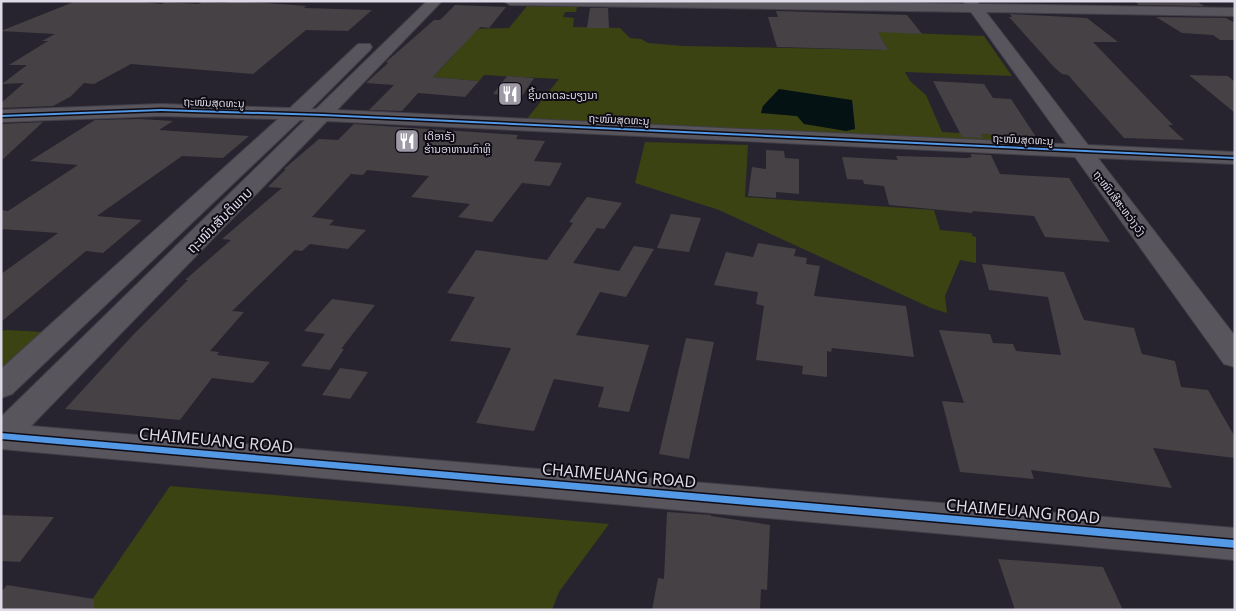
<svg xmlns="http://www.w3.org/2000/svg" width="1236" height="611" font-family="'Noto Sans','Noto Sans Lao',sans-serif">
<style>
.green{fill:#3b4312;fill-rule:evenodd}
.water{fill:#051214}
.building{fill:#464144}
.lines{fill:none;stroke-linecap:round;stroke-linejoin:round}
.minor-casing{stroke:#423f48;stroke-width:2}
.minor{fill:#58555d;fill-rule:evenodd}
.cycleway-casing{stroke:#0e0b14;stroke-width:3}
.cycleway{fill:#5399e6;fill-rule:evenodd}
.labels{text-anchor:middle;dominant-baseline:central;stroke-width:4;stroke-linejoin:round;paint-order:stroke}
.far-poi-label{font-size:11px;fill:#ddd9e6;stroke:#0e0b14;text-anchor:start}
.far-street-label{font-size:11px;fill:#ddd9e6;stroke:#0e0b14}
.street-label{font-size:14px;fill:#ddd9e6;stroke:#0e0b14}
.near-street-label{font-size:16px;fill:#ddd9e6;stroke:#0e0b14}
</style>
<rect width="100%" height="100%" fill="#27242f"/>
<path class="green" d="M527,6L577,7L576,12H565L563,17L574,18L573,27L620,28L630,38L641,39L648,43L683,46L888,50L867,14L910,33L984,36L1012,76L905,72L910,81L926,95L942,132L1036,137L1043,144L526,120L559,79L484,75L479,81L433,77L453,56L468,29L509,28ZM852,100L855,129L797,116L761,113L763,106Z
M645,142L748,145L745,197L934,210L940,230L972,233V236L976,237V263L960,260L945,296L947,313L931,308L719,210L635,183Z
M8,330L42,332L1,369V331Z
M170,486L609,524L559,592L552,610H85Z"/>
<path class="water" d="M779,89L852,100L855,129L846,131L804,124L797,116L761,113L763,106Z"/>
<path class="building" d="M76,1H133L162,4L165,2L198,4L202,2L223,3L234,1L307,6L303,8L372,10L348,31L306,30L253,74L131,64L94,84L84,83L70,97L53,106L1,108V103L24,83L2,84L27,65H9L48,41H42L55,34L1,31Z
M1134,1H1196L1204,6L1139,5Z
M455,5L506,7L489,28L481,27L478,29L433,77L479,81L465,97L418,93L402,111L369,110L394,85L366,83L388,63L386,62L434,20H440Z
M590,8H608L609,28H587Z
M776,11L907,15L922,34L878,32L888,50L777,47L768,17H778Z
M1010,14L1087,18L1118,42H1093L1173,125H1168L1184,140L1124,138L1068,75L1062,74L1054,67L1009,17H1012Z
M1156,17L1226,18L1235,23V40H1220L1213,35L1182,33Z
M1189,75L1228,76L1235,82V113Z
M507,76L534,78L522,96L493,94Z
M933,81L984,84L993,98L1011,99L1036,137L981,134L983,138L962,137Z
M140,119L173,121L159,130L249,136L223,158L182,156L97,216L142,220L103,253L86,251L1,322V274L58,233L1,229V210L8,211L78,165L30,161L95,120Z
M43,122L1,161V124Z
M354,124L518,135L516,139L545,141L534,161L562,163L550,186L522,183L492,222L458,217L470,204L411,197L429,176L367,170L363,175L351,174L312,217L334,220L329,225L366,230L348,249L310,244L302,251L295,250L232,311L244,312L210,351L219,352L217,355L270,362L253,383L212,378L180,420L65,409L133,335L188,280H185L231,240L222,239L282,188L268,187L286,169H284L319,139L338,140Z
M766,150L784,151L785,158L799,159V194L776,192V198L748,196L752,167L766,169Z
M970,154L991,155L1000,174L1069,178L1110,242L1045,237L1034,216L972,211L973,213L889,205L884,186L864,184L863,180L847,179L842,157L898,160L896,156L967,158L972,157Z
M587,197L622,203L604,229L597,228L573,263L619,271L634,246L654,249L626,297L600,292L576,335L649,345L629,412L598,407L604,387L554,379L534,431L476,423L511,348L450,341L475,297L447,293L476,250L547,260L573,223L569,222Z
M671,214L701,218L689,252L657,248Z
M758,243L796,249L794,256L807,258L806,264L820,266L814,296L906,306L914,357L832,348L831,352L827,351V377L802,374L803,366L756,360L764,306L756,304L758,292L714,285L726,252L753,257Z
M982,264L1064,272L1084,320L1134,328L1142,354L1175,361L1181,387L1208,390L1235,437V458L1153,448L1172,488L1031,470L1034,479L960,472L942,401L964,403L939,330L990,334L993,343L1013,344L1016,351L1061,355L1048,297L989,290Z
M332,299L375,305L341,349H344L330,370L301,366L325,334L304,331Z
M686,338L714,342L689,459L659,454Z
M340,368L368,372L350,399L322,395Z
M667,512L711,515V516L770,525L767,590L761,589L760,610H652L658,578L664,579Z
M1,515L54,517L20,562L1,561Z
M998,559L1103,567L1123,610H1015Z
M7,585L94,599V610H1V592Z"/>
<g class="lines">
<defs>
<path id="minor" d="M427,1H442L337,110L1066,144L971,12L510,5L503,1H806L965,4L963,1H977L979,4L1235,8V16L986,12L1088,145L1235,152V164L1098,158L1235,336V367L1224,364L1075,157L327,121L31,426L1235,528V560L1,449V417L305,120H300L12,394L1,398V369L278,119L161,116L1,122V110L161,104L290,108L358,44H370L372,47L370,50L311,109H316Z"/>
</defs>
<use href="#minor" class="minor-casing"/>
<use href="#minor" class="minor"/>
<defs>
<path id="cycleway" d="M161,109L323,114L1235,157V159L323,116L161,111L1,117V115Z
M1,433L1235,540V548L1,439Z"/>
</defs>
<use href="#cycleway" class="cycleway-casing"/>
<use href="#cycleway" class="cycleway"/>
</g>
<defs>
<symbol id="restaurant-square" viewBox="-11 -11 22 22"><rect x="-9" y="-9" width="18" height="18" rx="4" fill="#9d9aa6" stroke="#0e0b14"/><path d="M-5-6h1v4h1v-4h1v4h1v-4h1v5L-1.5 .5V6h-2V.5L-5-1ZM5-6V6H3V1.5H1.5Q1.5-4 5-6Z" fill="#fff"/></symbol>
</defs>
<g fill-rule="evenodd">
<use href="#restaurant-square" x="496" y="80" width="28" height="28"/>
<use href="#restaurant-square" x="393" y="127" width="28" height="28"/>
</g>
<g class="labels">
<g class="far-poi-label">
<text x="528" y="94">ຊີ້ນດາດລະບຽງນາ</text>
<text x="424" y="135">ເດິອາຣັງ<tspan x="424" dy="13">ຮ້ານອາຫານເກົາຫຼີ</tspan></text>
</g>
<g class="far-street-label">
<text transform="translate(214 102) rotate(2)">ຖະໜົນສຸດທະນູ</text>
<text transform="translate(619 119) rotate(3)">ຖະໜົນສຸດທະນູ</text>
<text transform="translate(1023 139) rotate(3)">ຖະໜົນສຸດທະນູ</text>
<text transform="translate(1120 203) rotate(53)">ຖະໜົນສີສະຫວ່າງວົງ</text>
</g>
<g class="street-label">
<text transform="translate(219 220) rotate(-45)">ຖະໜົນສັນຕິພາບ</text>
</g>
<g class="near-street-label">
<text transform="translate(216 440) rotate(5)">CHAIMEUANG ROAD</text>
<text transform="translate(619 475) rotate(5)">CHAIMEUANG ROAD</text>
<text transform="translate(1023 511) rotate(5)">CHAIMEUANG ROAD</text>
</g>
</g>
<rect width="1236" height="611" fill="none" stroke="#ddd9e6" stroke-width="5"/>
</svg>
